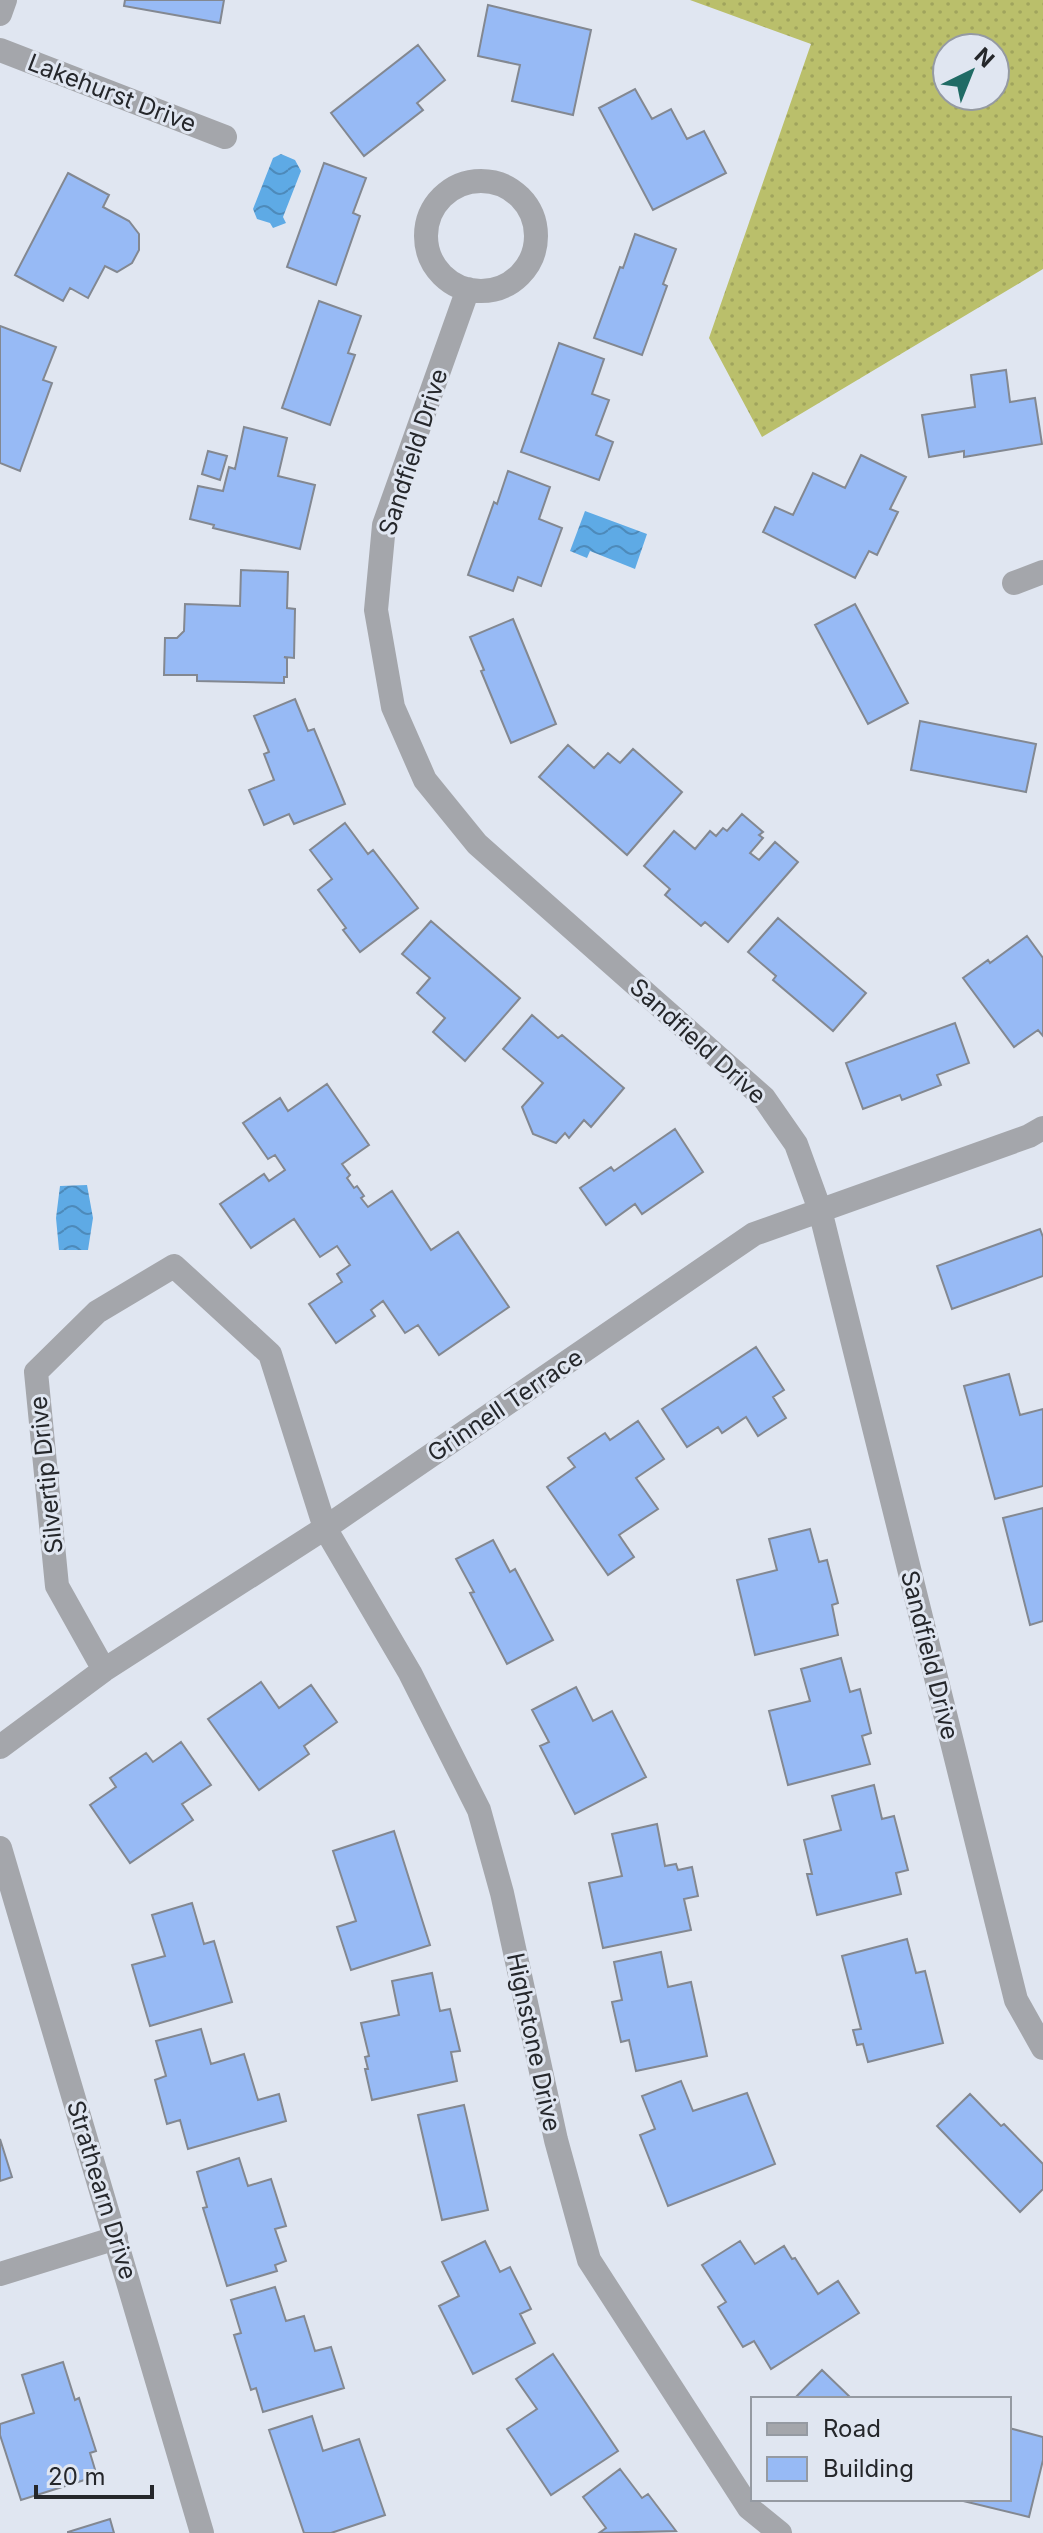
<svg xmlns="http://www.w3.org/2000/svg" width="1043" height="2533" font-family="Inter,sans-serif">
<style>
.grass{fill:url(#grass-dots);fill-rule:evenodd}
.water{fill:url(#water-waves)}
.building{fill:#97baf5;stroke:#838891;stroke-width:2}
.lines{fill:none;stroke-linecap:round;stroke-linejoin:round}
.minor{stroke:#a4a6ab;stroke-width:24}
.labels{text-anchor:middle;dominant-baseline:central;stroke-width:6;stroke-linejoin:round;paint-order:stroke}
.street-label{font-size:24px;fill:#25272b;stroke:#e0e6f1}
</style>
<defs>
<pattern id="grass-dots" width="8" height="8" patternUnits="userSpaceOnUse" patternTransform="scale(2)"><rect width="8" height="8" fill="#babf6b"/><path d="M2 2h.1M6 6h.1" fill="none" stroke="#a0a45d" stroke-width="1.8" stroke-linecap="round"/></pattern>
<pattern id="water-waves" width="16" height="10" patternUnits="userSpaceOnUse" patternTransform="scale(2)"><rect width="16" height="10" fill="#5eaae5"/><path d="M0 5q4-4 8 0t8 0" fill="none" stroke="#4d8aba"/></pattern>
</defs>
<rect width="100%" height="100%" fill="#e0e6f1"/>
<path class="grass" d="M690,0H1043V269L762,437L709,338L811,44ZM947,48H995V96H947Z"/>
<path class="water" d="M281,154L295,160L301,171L283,217L286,223L273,228L270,223L257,219L253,209L273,158Z
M585,511L647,534L635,569L590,551L587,558L570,551Z
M87,1185L93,1218L88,1250H59L56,1218L60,1186Z"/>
<path class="building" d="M125,0H224L220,23L124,6Z
M488,5L591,30L573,115L512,101L520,65L478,56Z
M418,45L445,80L417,103L423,110L364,156L331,113Z
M635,89L652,119L671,109L687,139L704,131L726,173L653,210L599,108Z
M324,163L366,178L353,213L360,216L336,285L287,267Z
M68,173L109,195L103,207L129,221L139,234V250L132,263L117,272L105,266L88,298L70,288L63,301L15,275Z
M635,234L676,249L663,284L667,286L642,355L594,338L620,267L623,268Z
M319,301L361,316L348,353L355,355L330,425L282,408Z
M0,326L56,347L43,380L52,383L20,471L0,463Z
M559,343L604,359L592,394L609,400L596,435L613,442L599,480L521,452Z
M1006,370L1010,402L1035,398L1042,444L964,457V451L929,457L922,415L975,407L971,375Z
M244,427L287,438L278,476L315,485L300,549L213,528L214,525L190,519L198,486L223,491L229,467L235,469Z
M208,451L227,456L220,480L202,474Z
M861,455L906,477L890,509L898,512L877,555L869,551L855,578L763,532L775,507L793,515L813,473L845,488Z
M508,471L550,487L539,519L562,528L541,586L518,577L513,591L468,575L494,502L497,504Z
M241,570L288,572L287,608L295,609L294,658L284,657L287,658V677H284V683L197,681V675H164L165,638H177L184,631L185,604L240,606Z
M855,604L908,703L868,724L815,625Z
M513,619L556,724L511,743L481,671L484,670L470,637Z
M295,699L308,731L314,729L345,804L294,824L289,814L264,825L249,790L274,780L264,754L269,752L254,716Z
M920,721L1036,744L1026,792L911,770Z
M568,745L594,768L608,753L620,763L633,749L682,792L627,855L539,777Z
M742,814L763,832L759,835L763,838L750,853L759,860L775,842L798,862L728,942L705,922L701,926L665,895L670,889L644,866L674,831L695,849L710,831L716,836L723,828L727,831Z
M345,823L368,854L373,850L418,908L360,952L343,930L346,928L318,890L332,879L310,850Z
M778,918L866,993L833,1031L773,980L776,976L748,952Z
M431,921L520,998L465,1061L433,1032L445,1018L417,993L430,978L402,954Z
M1027,936L1043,958V1036L1038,1030L1014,1047L963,978L988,960L990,963Z
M532,1015L558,1038L562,1035L624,1088L591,1127L584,1120L569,1138L565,1133L556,1143L533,1134L522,1107L543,1083L503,1049Z
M955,1023L969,1063L937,1075L941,1085L902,1100L900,1095L863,1109L846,1063Z
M327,1084L369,1145L342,1164L350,1175L347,1178L354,1188L357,1186L364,1196L361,1198L368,1207L392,1191L431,1250L458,1232L509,1307L439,1355L418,1325L405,1333L383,1301L371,1310L375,1316L336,1343L309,1304L342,1282L337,1274L350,1265L337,1246L320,1257L294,1219L251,1248L220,1204L264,1174L269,1181L285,1170L275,1155L268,1159L243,1123L280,1098L288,1111Z
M675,1129L703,1172L642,1214L635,1204L606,1225L580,1188L611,1167L614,1171Z
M1040,1229L1043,1237V1276L952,1309L937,1266Z
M756,1347L784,1390L773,1397L786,1418L758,1436L746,1417L722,1433L718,1427L687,1447L662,1409Z
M1009,1374L1020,1415L1043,1409V1486L995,1499L964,1386Z
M638,1421L664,1459L636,1478L658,1509L619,1535L634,1557L608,1575L547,1487L575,1467L568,1458L605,1433L610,1440Z
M1043,1508V1621L1030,1625L1003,1518Z
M810,1529L819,1562L827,1560L838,1603L832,1605L838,1635L755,1655L737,1580L777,1570L769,1539Z
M493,1540L510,1572L515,1569L553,1640L507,1664L470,1593L474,1592L456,1559Z
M841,1658L850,1692L860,1689L871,1733L862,1736L870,1764L788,1785L769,1711L810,1701L801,1669Z
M261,1682L279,1708L311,1685L337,1722L304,1746L309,1754L259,1790L208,1719Z
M576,1687L593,1721L612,1711L646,1777L575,1814L540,1746L549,1742L532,1710Z
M181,1742L211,1785L182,1804L193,1820L130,1863L90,1805L116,1787L110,1778L146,1753L153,1762Z
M874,1785L882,1819L894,1816L908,1870L896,1873L901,1894L817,1915L807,1874H812L804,1840L841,1830L832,1796Z
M657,1824L665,1866L676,1864L678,1870L692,1867L698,1896L684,1899L691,1930L603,1948L589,1883L622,1876L612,1834Z
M394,1831L430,1945L351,1970L337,1927L356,1921L333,1851Z
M192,1903L204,1944L214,1941L232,2002L150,2026L132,1965L165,1956L152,1915Z
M907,1939L916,1973L925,1971L943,2043L868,2062L863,2044L857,2045L853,2030L861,2029L842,1956Z
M661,1952L668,1987L691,1982L707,2056L636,2071L629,2040L621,2042L612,2002L622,2000L614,1962Z
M432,1973L440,2011L450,2009L460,2051L451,2052L457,2081L372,2100L365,2069H368L365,2057L369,2056L361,2023L399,2015L392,1981Z
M201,2029L211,2064L244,2054L258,2100L279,2094L286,2121L188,2149L180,2120L167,2124L155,2080L166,2076L156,2041Z
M681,2081L693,2111L747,2093L775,2164L668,2206L640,2135L655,2129L642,2096Z
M970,2094L1001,2126L1004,2124L1043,2164V2189L1020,2212L937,2126Z
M464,2105L488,2210L442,2220L418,2115Z
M0,2139L12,2177L0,2181Z
M239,2158L248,2186L271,2179L286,2226L275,2229L286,2261L275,2265L277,2271L227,2286L203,2208L207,2207L197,2172Z
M485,2241L500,2272L510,2267L531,2309L520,2314L535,2343L473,2374L439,2306L459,2296L442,2262Z
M740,2241L755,2264L784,2246L792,2259L795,2258L818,2294L838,2281L859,2313L771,2369L754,2341L743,2347L718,2307L726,2302L702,2265Z
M275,2287L286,2321L304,2316L315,2351L331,2347L344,2388L263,2412L256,2388L251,2390L234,2335L241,2333L231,2300Z
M553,2354L618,2451L551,2495L507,2429L537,2409L516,2379Z
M63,2362L75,2400L79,2398L96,2451L90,2453L97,2476L21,2500L0,2435V2424L34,2413L22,2375Z
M822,2370L852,2399H794Z
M312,2416L323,2451L359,2439L385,2515L331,2533H304L269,2430Z
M1009,2428L1043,2437V2460L1029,2517L955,2499H1009Z
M620,2469L642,2498L648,2494L676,2531L599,2533L606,2528L583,2497Z
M110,2519L114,2533H68V2532Z"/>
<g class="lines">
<path class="minor" d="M0,14L5,0
M0,50L225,137
M426 236a55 55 0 1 1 110 0a55 55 0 1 1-110 0Z
M468,289L384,525L376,610L393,707L425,780L477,844L764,1098L796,1144L820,1210L1016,2000L1043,2048
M1014,583L1043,572
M104,1670L57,1586L36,1372L97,1312L174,1266L270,1354L325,1528L410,1673L479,1810L502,1893L556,2140L589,2260L749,2508L780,2533
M0,1747L104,1670L325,1528L754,1234L1029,1136L1043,1128
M0,1848L202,2533
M0,2274L116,2238"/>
</g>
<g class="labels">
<g class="street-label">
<text transform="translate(112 93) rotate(21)">Lakehurst Drive</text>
<text transform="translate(413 452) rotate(-72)">Sandfield Drive</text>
<text transform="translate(698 1041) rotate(42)">Sandfield Drive</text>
<text transform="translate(505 1405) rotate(-34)">Grinnell Terrace</text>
<text transform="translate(46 1475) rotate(-96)">Silvertip Drive</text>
<text transform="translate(930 1655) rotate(76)">Sandfield Drive</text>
<text transform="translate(534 2042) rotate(78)">Highstone Drive</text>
<text transform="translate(102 2190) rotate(73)">Strathearn Drive</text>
</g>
</g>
<rect x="751" y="2397" width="260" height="104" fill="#e0e6f1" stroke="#959aa2" stroke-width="2"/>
<rect x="767" y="2423" width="40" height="12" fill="#a4a6ab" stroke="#959aa2" stroke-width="2"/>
<text x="823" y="2437" font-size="24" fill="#25272b">Road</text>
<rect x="767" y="2457" width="40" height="24" fill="#97baf5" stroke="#959aa2" stroke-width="2"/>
<text x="823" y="2477" font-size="24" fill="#25272b">Building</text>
<g transform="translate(971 72) rotate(43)"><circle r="38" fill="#e0e6f1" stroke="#959aa2" stroke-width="2"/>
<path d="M0-6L14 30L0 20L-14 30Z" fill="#206b65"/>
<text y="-12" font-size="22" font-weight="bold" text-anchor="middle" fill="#25272b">N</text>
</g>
<path d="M36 2485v12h116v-12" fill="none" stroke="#25272b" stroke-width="4"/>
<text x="48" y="2485" font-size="24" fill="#25272b" stroke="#e0e6f1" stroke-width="6" paint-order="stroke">20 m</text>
</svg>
